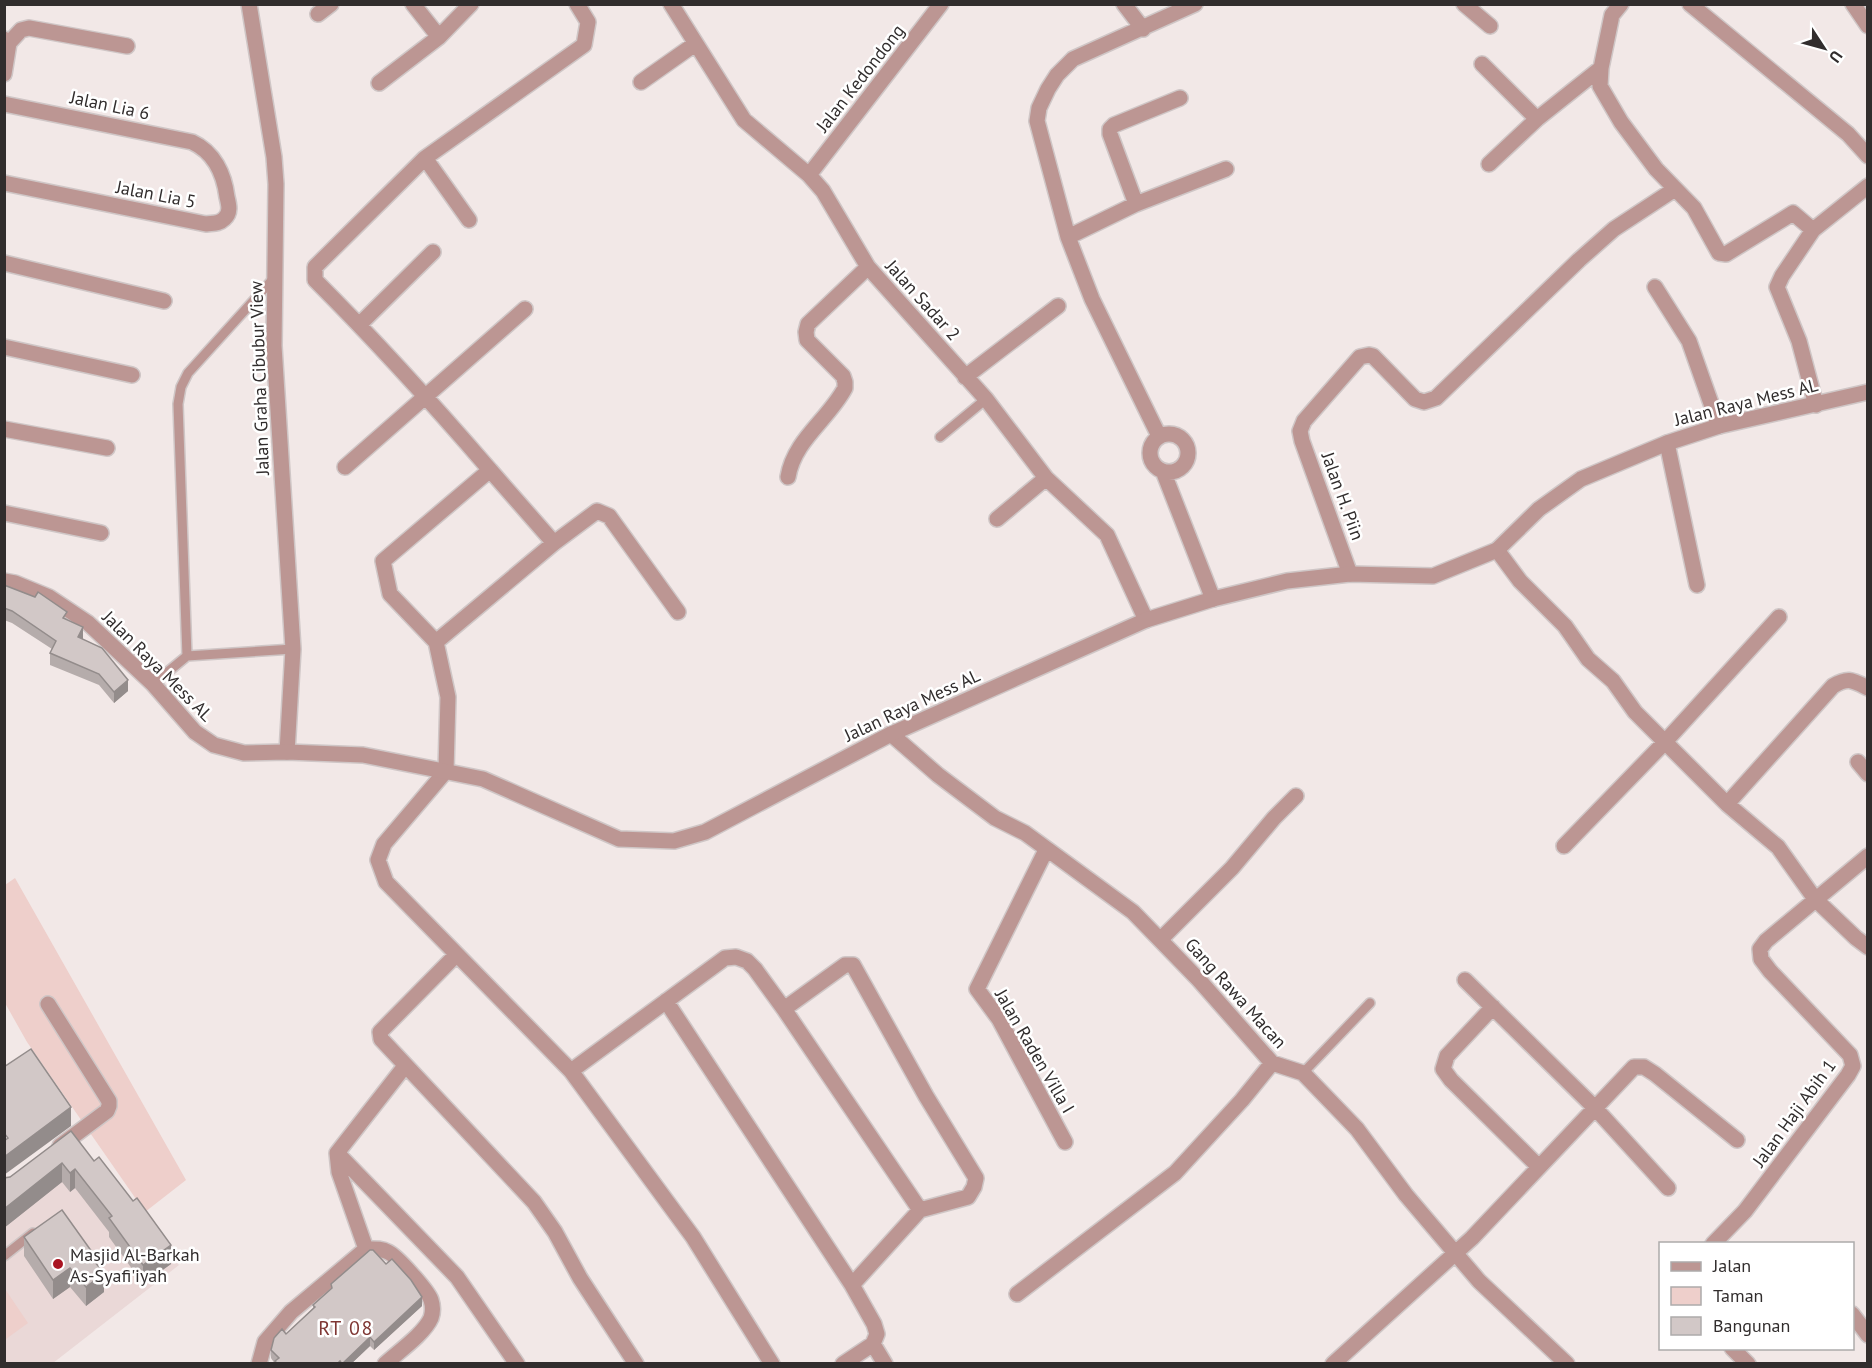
<svg xmlns="http://www.w3.org/2000/svg" width="1872" height="1368" font-family="'PT Sans',sans-serif">
<style>
.built{fill:#ead8d7}
.green{fill:#eecfcb}
.lines{fill:none;stroke-linecap:round;stroke-linejoin:round}
.service-casing{stroke:#cfc6c6;stroke-width:12}
.minor-casing{stroke:#cfc6c6;stroke-width:18}
.tertiary-casing{stroke:#cfc6c6;stroke-width:18}
.service{stroke:#bc9693;stroke-width:9}
.minor{stroke:#bc9693;stroke-width:15}
.tertiary{stroke:#bc9693;stroke-width:15}
.wall{fill:#b5acab}
.shaded-wall{fill:#938c8b}
.building{fill:#d2c8c7;stroke:#938c8b;stroke-width:1.5}
.poi-dot{fill:#a91421;stroke:#fff;stroke-width:2}
.labels{text-anchor:middle;dominant-baseline:central;stroke-width:5;stroke-linejoin:round;paint-order:stroke}
.street-label{font-size:18px;fill:#312d2d;stroke:#fff}
.poi-label{font-size:18px;fill:#312d2d;stroke:#fff;text-anchor:start}
.neighbourhood-label{font-size:20px;letter-spacing:1.5px;fill:#7f3734;stroke:#fff}
</style>
<rect width="100%" height="100%" fill="#f2e8e7"/>
<path class="built" d="M72,1136L179,1265L53,1363L5,1364V1189Z"/>
<path class="green" d="M15,878L186,1180L145,1212L27,1042L5,1003V885Z
M5,1289L28,1323L6,1339L4,1337Z"/>
<g class="lines">
<defs>
<path id="service" d="M940,437L986,399
M187,656L178,404L181,387L188,373L274,278
M153,684L187,656L293,649
M1303,1073L1370,1003
M4,1256L33,1233"/>
<path id="minor" d="M249,4L274,157L276,184L274,346L293,649L287,752
M413,4L439,37L471,4
M577,4L588,22L584,45L425,158L315,267V280C376,341 434,405 490,470L383,561L390,594L436,642L448,697L446,771L384,844L378,860L386,882L571,1071L693,1237L772,1364
M671,4L744,120L809,175L823,191L868,267L986,399L1046,478L1107,535L1146,620
M1124,4L1143,29
M1464,4L1490,26
M1621,4L1612,15L1601,68L1600,86L1621,122L1656,169L1694,208L1719,253L1726,254L1793,213L1813,230
M1690,4L1848,134L1868,156
M1853,4L1868,26
M318,14L331,4
M4,39L9,43L4,74
M9,43L21,30L29,28L127,46
M1482,64L1537,119
M641,82L695,44
M379,83L439,37
M4,104L192,142C214,152 224,174 227,197C229,205 231,213 224,219C219,224 213,223 206,224L4,183
M425,158L469,220
M1489,164L1537,119L1601,68
M809,175L941,4
M1136,204L1110,134V129L1114,125L1180,98
M1068,237L1136,204L1226,169
M4,263L164,301
M1655,287L1689,341L1719,426
M360,324L433,252
M4,347L132,375
M965,377L1058,306
M1816,405L1799,341L1777,287L1782,276L1813,230L1868,186
M4,429L107,448
M1150 453a19 19 0 1 1 38 0a19 19 0 1 1-38 0Z
M1159,436L1092,299L1068,237L1037,121L1039,108L1048,89L1057,75L1073,59L1195,4
M1667,443L1697,585
M345,467L525,309
M490,470L554,543
M1163,471L1213,599
M788,477C794,440 828,420 845,388V382L843,376L807,340L806,332L808,324L868,267
M4,513L101,533
M997,519L1046,478
M1497,550L1520,581L1565,626L1588,659L1613,681L1635,712L1727,804L1778,847L1815,899L1856,938L1868,947
M1350,574L1302,441L1300,431L1304,421L1360,357L1369,355L1373,356L1415,399L1424,402L1436,398L1579,260L1614,229L1675,189
M436,642L554,543L597,511L609,516L678,612
M891,734L938,775L995,818L1025,833L1133,912L1199,980L1272,1063L1303,1073L1357,1129L1406,1195L1479,1281L1567,1364
M1858,762L1868,774
M1727,804L1833,686C1848,677 1852,680 1868,688
M1564,846L1664,743L1779,617
M1046,850L977,989L999,1019L1065,1142
M1161,939L1232,868L1274,818L1296,796
M456,955L380,1032L381,1039L534,1202L555,1232L580,1278L636,1364
M1465,980L1595,1108L1668,1188
M666,1001L852,1285L874,1324L877,1334L873,1344L885,1364
M48,1004L109,1101V1106L107,1111L60,1146
M1493,1007L1447,1056L1443,1069L1451,1080L1539,1167
M784,1009L845,965H853L926,1096L976,1178L974,1187L968,1197L920,1210L852,1285
M571,1071L725,958L736,957L747,961L755,969L784,1009L920,1210
M337,1153L457,1277L517,1364
M1713,1244L1745,1211L1848,1075L1853,1066L1850,1055L1770,971L1761,959L1760,949L1766,941L1868,856
M366,1249L339,1172L337,1153L405,1066
M1017,1294L1175,1173L1242,1100L1272,1063
M1852,1314L1868,1335
M1732,1348L1748,1364
M259,1364L265,1342L291,1312L366,1249C374,1249 381,1248 388,1252C397,1256 428,1291 431,1300C433,1306 433,1312 431,1318C424,1334 398,1352 385,1364
M843,1364L873,1344
M1333,1364L1472,1238L1634,1067H1644L1655,1074L1737,1140"/>
<path id="tertiary" d="M4,581L15,583L49,597L88,623L153,684L195,732L214,745L244,753L287,752L363,755L483,779L619,839L674,841L705,832L891,734L1146,620L1213,599L1287,581L1350,574L1433,576L1497,550L1539,509L1581,479L1667,443L1719,426L1868,392"/>
</defs>
<use href="#service" class="service-casing"/>
<use href="#minor" class="minor-casing"/>
<use href="#tertiary" class="tertiary-casing"/>
<use href="#service" class="service"/>
<use href="#minor" class="minor"/>
<use href="#tertiary" class="tertiary"/>
</g>
<path class="wall" d="M4,585L67,619L83,639L128,691L114,703L99,685L50,665V653L52,649L12,623L4,620Z
M71,1131L171,1264L143,1284L109,1237V1232L75,1188L70,1192L62,1182L4,1228V1178L10,1177Z
M24,1237L92,1259L104,1292L86,1306L70,1287L53,1299L24,1256Z
M331,1284L422,1306L374,1350L370,1346L351,1364H275L271,1358V1350L286,1334L313,1308V1305L331,1289Z"/>
<path class="shaded-wall" d="M83,627V639L78,649V637Z
M128,680V691L114,703V692Z
M71,1107V1126L4,1175V1157Z
M62,1163V1182L4,1228V1209Z
M75,1169V1188L70,1192V1173Z
M171,1245V1264L143,1284V1265Z
M70,1268V1287L53,1299V1280Z
M104,1273V1292L86,1306V1287Z
M422,1297V1306L374,1350V1342Z
M370,1337V1346L351,1364H342Z"/>
<path class="building" d="M4,585L35,597L38,592L67,612L63,618L83,627L78,637L102,648L128,680L114,692L99,674L50,653L56,641L12,611L4,608Z
M31,1049L71,1107L4,1157V1141L8,1138L4,1133V1067Z
M71,1131L94,1161L99,1157L133,1201L137,1198L171,1245L143,1265L109,1218L112,1216L75,1169L70,1173L62,1163L4,1209V1178L10,1177Z
M62,1210L92,1252L89,1255L104,1273L86,1287L70,1268L53,1280L24,1237Z
M370,1250H373L386,1264L392,1259L411,1280L422,1297L374,1342L370,1337L342,1364L340,1361L337,1364H278L275,1361L279,1358L271,1350L274,1338L282,1329L286,1334L315,1307L313,1305L332,1288L331,1284Z"/>
<circle class="poi-dot" cx="58" cy="1264" r="6"/>
<g class="labels">
<g class="street-label">
<text transform="translate(860 78) rotate(-52)">Jalan Kedondong</text>
<text transform="translate(110 105) rotate(12)">Jalan Lia 6</text>
<text transform="translate(156 194) rotate(11)">Jalan Lia 5</text>
<text transform="translate(923 300) rotate(48)">Jalan Sadar 2</text>
<text transform="translate(259 378) rotate(-92)">Jalan Graha Cibubur View</text>
<text transform="translate(1746 402) rotate(-14)">Jalan Raya Mess AL</text>
<text transform="translate(1343 496) rotate(70)">Jalan H. Piin</text>
<text transform="translate(158 666) rotate(45)">Jalan Raya Mess AL</text>
<text transform="translate(912 705) rotate(-25)">Jalan Raya Mess AL</text>
<text transform="translate(1236 993) rotate(48)">Gang Rawa Macan</text>
<text transform="translate(1035 1051) rotate(60)">Jalan Raden Villa I</text>
<text transform="translate(1794 1113) rotate(-54)">Jalan Haji Abih 1</text>
</g>
<g class="poi-label">
<text x="70" y="1254">Masjid Al-Barkah<tspan x="70" dy="21">As-Syafi'iyah</tspan></text>
</g>
<g class="neighbourhood-label">
<text x="346" y="1328">RT 08</text>
</g>
</g>
<rect width="1872" height="1368" fill="none" stroke="#312d2d" stroke-width="12"/>
<rect x="1659" y="1242" width="195" height="108" fill="#ffffff" stroke="#adabab" stroke-width="1.5"/>
<rect x="1671" y="1262" width="30" height="9" fill="#bc9693" stroke="#adabab" stroke-width="1.5"/>
<text x="1713" y="1272" font-size="18" fill="#312d2d">Jalan</text>
<rect x="1671" y="1287" width="30" height="18" fill="#eecfcb" stroke="#adabab" stroke-width="1.5"/>
<text x="1713" y="1302" font-size="18" fill="#312d2d">Taman</text>
<rect x="1671" y="1317" width="30" height="18" fill="#d2c8c7" stroke="#adabab" stroke-width="1.5"/>
<text x="1713" y="1332" font-size="18" fill="#312d2d">Bangunan</text>
<g transform="translate(1824 48) rotate(126)" stroke="#ffffff" stroke-width="4.5" paint-order="stroke">
<path d="M0-4.5L10 22L0 15L-10 22Z" fill="#312d2d"/>
<text y="-9" font-size="16" font-weight="bold" text-anchor="middle" fill="#312d2d">U</text>
</g>
</svg>
